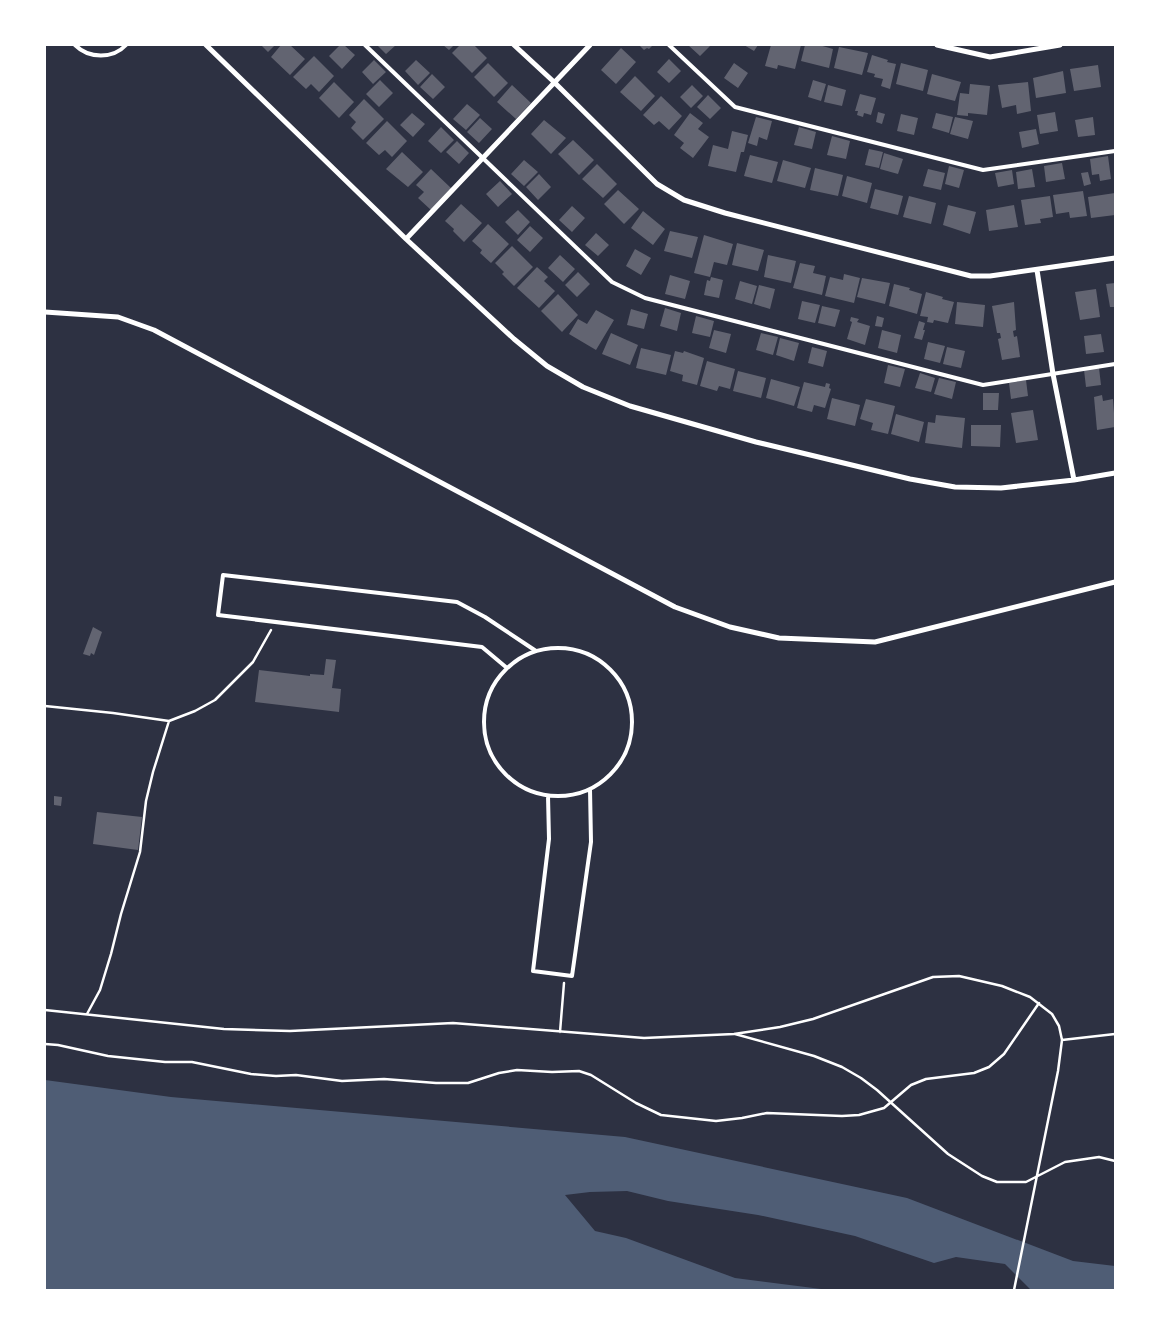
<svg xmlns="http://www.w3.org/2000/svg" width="1160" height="1335" font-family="'Roboto Condensed',sans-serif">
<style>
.water{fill:#4f5d75}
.building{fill:#626471}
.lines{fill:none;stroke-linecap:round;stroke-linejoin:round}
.path{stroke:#fff;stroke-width:2.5}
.service{stroke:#fff;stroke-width:4}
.minor{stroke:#fff;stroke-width:5}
</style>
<rect width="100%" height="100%" fill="#2d3142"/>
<path class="water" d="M45,1080L171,1097L625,1137L907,1198L1073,1261L1115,1266V1290H1031L1005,1264L956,1257L934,1263L855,1236L758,1215L668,1201L627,1191L590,1192L565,1195L595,1231L626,1238L735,1278L829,1290H45Z"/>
<path class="building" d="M261,45H275L268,52Z
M281,45H290L305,59L290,75L271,57Z
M340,45H344L355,55L342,69L329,56Z
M377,45H396L386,54Z
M443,45H454L449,50Z
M460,45H474L487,58L472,73L452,53Z
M639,45H653L649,49L647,48L644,50Z
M688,45H711L700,56Z
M744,45H758L754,51Z
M771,45H801L795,69L778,65L777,69L765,66Z
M805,45H819L833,49L829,68L801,61Z
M839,47L868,53L862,75L834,68Z
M621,48L636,62L616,84L601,70Z
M872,55L888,60L887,62L896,64L890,89L881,86L883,79L874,77L875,74L867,72Z
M314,56L334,76L319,92L311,84L306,89L293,77Z
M669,59L681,71L669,83L657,72Z
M374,60L386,72L373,84L362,72Z
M416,60L430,73L418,85L405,71Z
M488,63L508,83L494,97L474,77Z
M734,63L748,73L738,88L724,78Z
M901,63L928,70L923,91L896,84Z
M1098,65L1101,87L1074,91L1070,69Z
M1063,71L1066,93L1036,98L1033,78Z
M432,74L445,87L433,99L420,87Z
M932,74L961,82L955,101L927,94Z
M635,76L655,96L641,111L620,92Z
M380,80L393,93L379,107L366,94Z
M813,80L826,84L821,101L808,97Z
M334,82L354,102L339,118L319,98Z
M1028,82L1031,111L1017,114L1016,105L1002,108L998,85Z
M970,84L990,86L987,115L968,113V116L957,115L960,93L969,94Z
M512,85L531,103L516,119L497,102Z
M692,85L703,96L691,108L680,97Z
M828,85L846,90L842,106L824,102Z
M860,94L876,98L871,115L864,113L863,117L857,115L858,111H855Z
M708,95L721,108L710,119L697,107Z
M661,96L682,116L669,130L659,121L654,125L643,115Z
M364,99L384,119L363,140L351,128L356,122L349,115Z
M467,104L480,115L466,130L453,119Z
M878,112L885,114L882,124L876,122Z
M1055,112L1058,131L1040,134L1037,115Z
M412,113L425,124L413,137L400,125Z
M690,113L703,123L698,129L709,137L693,158L680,148L684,143L674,135Z
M936,113L953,117L949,133L932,128Z
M901,114L918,118L914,135L897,131Z
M756,117L772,121L767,140L759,137L757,146L748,143Z
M955,117L973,121L968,139L950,134Z
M1093,117L1095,135L1078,137L1075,120Z
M480,118L492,129L479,143L467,132Z
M544,120L566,138L551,154L531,134Z
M387,121L407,141L392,157L385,150L379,155L366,143Z
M441,127L454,140L441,153L428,141Z
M799,127L816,132L812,149L794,145Z
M1036,129L1039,144L1022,148L1019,132Z
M732,131L748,135L744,152H741L736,172L708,166L713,145L728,149Z
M832,136L850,141L846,159L827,155Z
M573,140L594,160L579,175L558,154Z
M457,141L469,153L459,164L446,152Z
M869,149L883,152L879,168L865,165Z
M402,152L423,172L408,187L386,169Z
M884,153L903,159L898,174L880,169Z
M750,155L778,162L772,183L744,176Z
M1108,156L1111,179L1100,181L1099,174L1092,175L1090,159Z
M524,160L538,172L524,186L511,174Z
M783,160L811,168L805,188L777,181Z
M1062,163L1065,179L1046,182L1044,166Z
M597,164L617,184L603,198L582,179Z
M949,166L964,170L959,188L945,184Z
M815,168L843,175L838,196L810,190Z
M431,169L452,189L431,210L418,198L424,192L416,185Z
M928,169L945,173L941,190L923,186Z
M1032,169L1035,187L1018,189L1016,172Z
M1012,170L1014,184L998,187L995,173Z
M1088,172L1091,184L1084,186L1081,173Z
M539,174L551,187L538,200L526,187Z
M847,176L872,183L867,203L842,196Z
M500,181L512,194L498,207L486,194Z
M875,189L903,196L898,215L870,208Z
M618,190L639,209L624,224L604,204Z
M1083,191L1087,216L1070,218L1069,212L1056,214L1053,195Z
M1115,193V215L1091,218L1088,197Z
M909,196L936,203L931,224L903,217Z
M1050,196L1053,217L1040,219L1041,223L1025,225L1021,200Z
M461,204L482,223L464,242L453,231L454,229L445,221Z
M948,205L976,212L970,234L943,225Z
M1014,205L1018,227L989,231L986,210Z
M572,206L585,218L572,232L559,220Z
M518,210L530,222L518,235L505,222Z
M643,211L665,229L653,245L631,228Z
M488,224L509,244L491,263L480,253L482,250L472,241Z
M530,226L543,238L530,252L517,240Z
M670,231L698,237L692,258L664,251Z
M596,233L609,245L598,256L585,245Z
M704,235L733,244L727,265L714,262L710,277L694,273Z
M737,243L764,250L758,271L732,265Z
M512,246L533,267L514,286L502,274L504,272L495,263Z
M635,249L651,258L641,275L626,266Z
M560,255L575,269L563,282L548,268Z
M768,255L796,261L791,283L764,277Z
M800,263L815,266L813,273L826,276L822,295L793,288Z
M537,267L548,277L544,281L555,291L539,308L517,288Z
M578,272L590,284L577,297L565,285Z
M844,274L860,278L854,303L825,296L830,277L843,280Z
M670,275L690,281L685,299L665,294Z
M711,277L723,280L719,298L704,295L707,280L710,281Z
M862,278L890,283L885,304L857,297Z
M740,281L757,286L752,304L735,299Z
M1115,283V307H1110L1106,284Z
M894,284L910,288L909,290L922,294L917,314L889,306Z
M759,285L775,289L770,309L754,304Z
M1096,289L1100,317L1080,320L1075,292Z
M926,292L943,297L942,299L954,302L948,323L934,320L933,323L927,322L928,317L920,316Z
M558,294L578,315L562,332L541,311Z
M802,301L820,305L815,323L798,319Z
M957,302L985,305L983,327L955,324Z
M1014,302L1016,330L1013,331L1014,337L1017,336L1020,357L1002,360L998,339L1001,338L1000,333H997L992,306Z
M822,306L840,310L835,327L818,323Z
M665,308L681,313L677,331L660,326Z
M631,309L648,314L644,329L627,325Z
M596,310L614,320L596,350L569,334L578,319L587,324Z
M696,316L714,321L710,337L692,333Z
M877,316L884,318L882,327L875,326Z
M851,317L859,319L857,322L870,326L865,345L847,339L852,322L850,321Z
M919,321L925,323L923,330H925L922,340L914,338Z
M714,330L731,334L726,353L709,348Z
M882,330L901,335L897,353L878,348Z
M611,333L638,345L630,365L602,354Z
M761,333L778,337L773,355L756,350Z
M1101,334L1104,352L1086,354L1084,336Z
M780,338L799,343L794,361L776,355Z
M928,342L945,346L940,363L924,359Z
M812,347L827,351L823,367L808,363Z
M947,347L965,351L961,368L943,364Z
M641,348L671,355L666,375L636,368Z
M675,351L683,353L684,351L704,358L697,385L682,381L683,375L670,371Z
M707,361L735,369L730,389L719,386L717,391L700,386Z
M888,365L905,369L900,387L884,383Z
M1099,368L1101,385L1086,387L1084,370Z
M738,371L766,378L761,398L733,391Z
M920,373L935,378L931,392L915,388Z
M939,378L956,382L952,399L934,394Z
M771,379L800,387L794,406L766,398Z
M1026,380L1028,396L1011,399L1009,383Z
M804,382L825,387L826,383L830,384L829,388L831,389L825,408L814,405L812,412L797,408Z
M983,393H999L998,410H983Z
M1102,395L1103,401L1113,399L1115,427L1097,430L1094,397Z
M832,398L860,405L855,426L827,419Z
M866,399L895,406L888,434L871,430L873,423L860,419Z
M1033,410L1038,440L1016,443L1011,413Z
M896,414L924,422L919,442L891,434Z
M936,415L965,418L962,448L925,443L928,422L935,423Z
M971,425H1001L1000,447L971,446Z
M93,627L102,632L94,655L91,653L90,656L83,654Z
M326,659L336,660L332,688L341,689L339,712L255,702L259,670L310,676V674L324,675Z
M54,796L62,797L61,806L54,805Z
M97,812L142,817L138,850L93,844Z"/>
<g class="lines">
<path class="path" d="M45,706L113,713L169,721L195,711L215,700L253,662L271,630
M45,1010L224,1029L290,1031L453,1023L644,1038L734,1034L780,1027L813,1019L933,977L959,976L1002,986L1030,997L1052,1014L1059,1026L1062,1040L1058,1071L1014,1290
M87,1014L100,990L111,954L121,914L140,852L146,801L153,772L169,721
M560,1032L564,983
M735,1034L814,1056L842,1067L861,1078L877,1090L948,1154L982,1176L997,1182H1026L1065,1162L1099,1157L1115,1161
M1062,1040L1115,1034
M45,1044L58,1045L108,1056L165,1062H192L251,1074L276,1076L296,1075L342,1081L384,1079L436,1083H468L499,1073L517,1070L552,1072L579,1071L591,1075L636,1103L661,1115L716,1121L742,1118L767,1113L842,1116L859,1115L884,1108L911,1085L926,1079L974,1073L989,1067L1004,1054L1039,1003"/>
<path class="service" d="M75,45C89,59 113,59 126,45
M365,45L612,282L645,298L983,385L1115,364
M669,45L735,107L983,170L1115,151
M484 722a74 74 0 1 1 148 0a74 74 0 1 1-148 0Z
M507,668L482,647L218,615L223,575L457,602L485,617L536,651
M548,796L549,839L533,971L572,976L591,842L590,789"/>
<path class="minor" d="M206,45L406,239L514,339L547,366L583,387L630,406L756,442L910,479L955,487L1001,488L1074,480L1115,473
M514,45L554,82L657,184L684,200L725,213L971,276H990L1115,258
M937,45L990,57L1060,45
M406,239L590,45
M1037,270L1053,374L1074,480
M45,312L118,317L154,330L675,607L730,627L779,638L875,642L1115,582"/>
</g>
<rect width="1160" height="1335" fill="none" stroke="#ffffff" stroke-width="92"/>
</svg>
